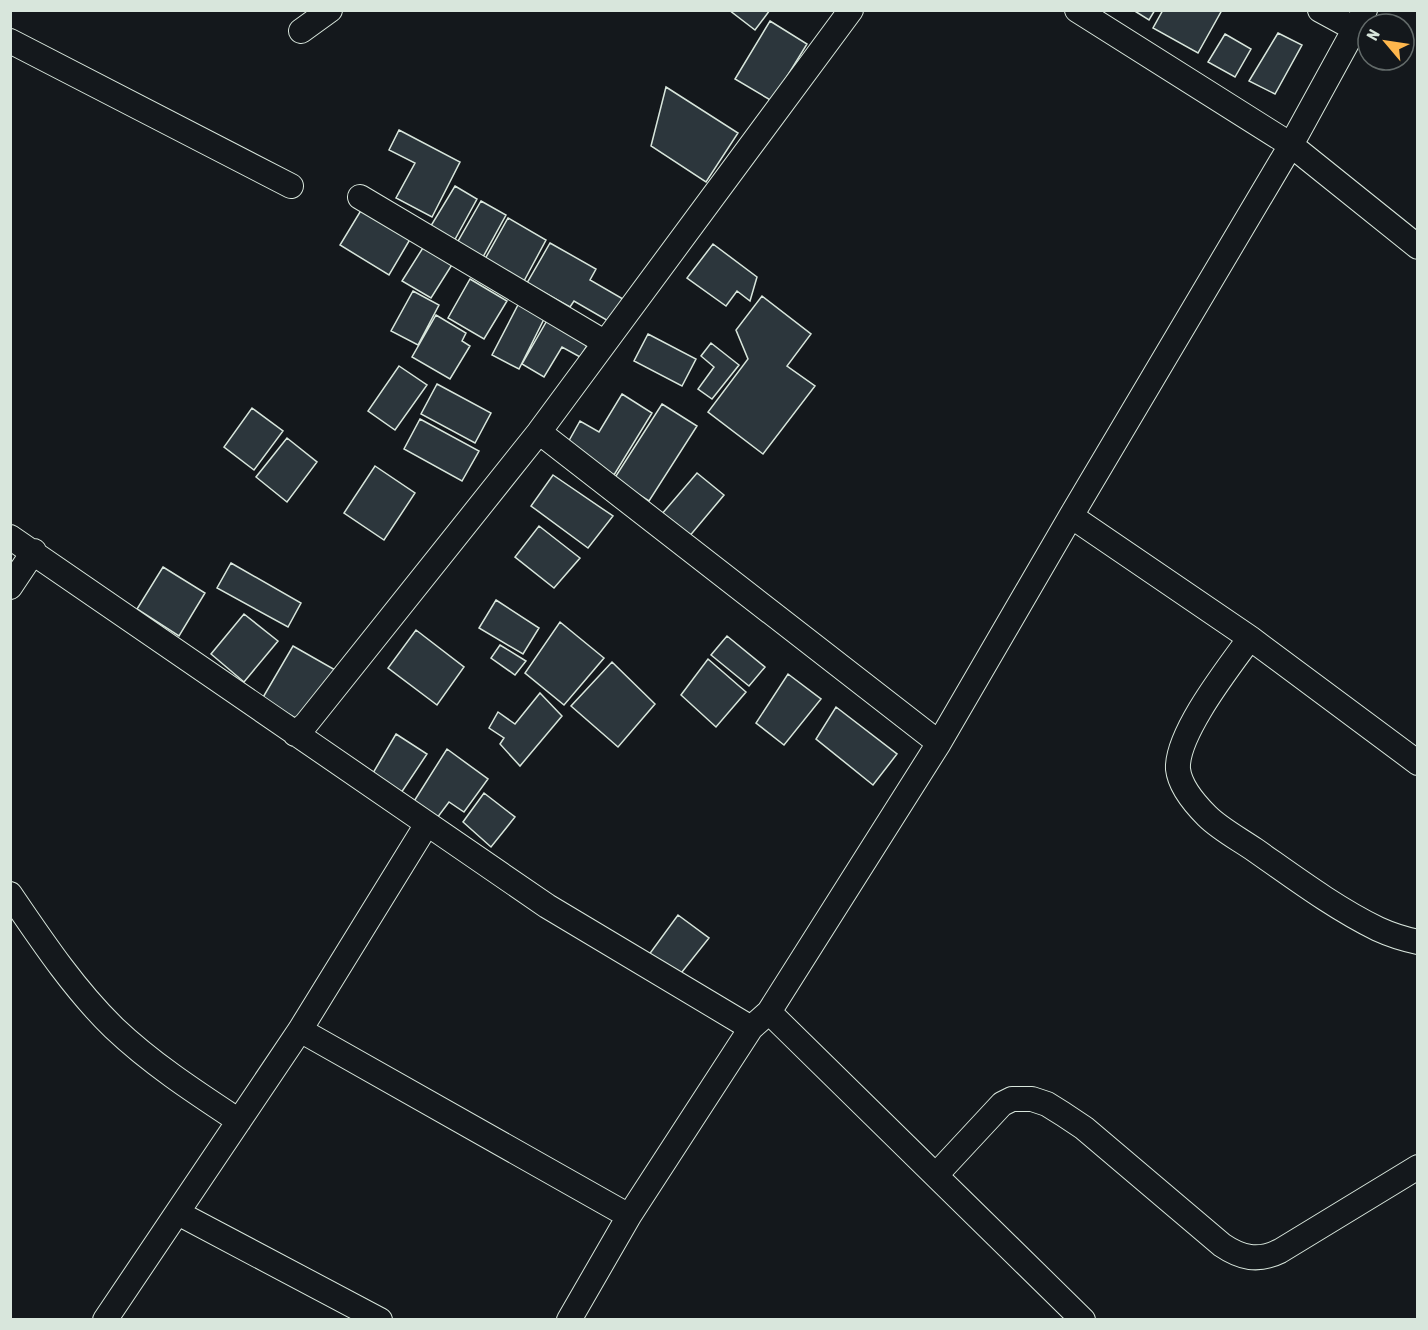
<svg xmlns="http://www.w3.org/2000/svg" width="1428" height="1330" font-family="'Asap Condensed',sans-serif">
<style>
.building{fill:#2c363c;stroke:#d8e6dc;stroke-width:1.5}
.lines{fill:none;stroke-linecap:round;stroke-linejoin:round}
.street-casing{stroke:#d8e6dc;stroke-width:26}
.street{stroke:#14181c;stroke-width:24}
</style>
<rect width="100%" height="100%" fill="#14181c"/>
<path class="building" d="M729,10H770L755,30Z
M1133,10H1155L1149,20Z
M1163,10H1222L1198,53L1153,28Z
M770,21L807,44L772,101L735,79Z
M1278,33L1302,45L1275,94L1249,81Z
M1225,34L1251,49L1235,77L1208,62Z
M666,87L738,133L706,182L651,146Z
M399,130L460,162L432,217L396,198L415,163L389,150Z
M455,186L477,199L453,243L429,229Z
M481,201L506,215L483,257L457,243Z
M363,207L412,236L389,275L340,245Z
M508,218L546,240L524,281L485,259Z
M426,243L455,260L431,298L402,281Z
M550,243L596,269L590,280L623,299L610,322L574,301L570,307L527,283Z
M713,244L757,277L750,301L737,291L726,306L687,278Z
M470,279L507,301L484,339L448,318Z
M413,291L439,305L418,345L391,331Z
M762,296L811,334L787,366L815,386L763,454L708,412L748,359L736,330Z
M520,301L546,315L519,369L492,355Z
M436,315L466,333L462,341L470,346L450,379L412,357Z
M549,317L590,341L580,357L562,347L544,377L522,364Z
M648,334L696,359L682,386L634,361Z
M711,343L739,365L712,399L698,389L714,367L701,356Z
M399,366L427,385L395,430L368,411Z
M437,384L491,413L475,443L421,414Z
M622,394L652,413L614,475L566,446L580,421L599,432Z
M662,404L697,426L649,501L614,479Z
M252,408L283,431L254,470L224,447Z
M420,419L479,451L462,481L404,449Z
M287,438L317,462L287,502L256,477Z
M375,466L415,493L384,540L344,513Z
M697,473L724,495L688,538L661,515Z
M553,475L613,516L588,548L531,506Z
M539,526L580,558L554,588L515,557Z
M231,563L301,603L288,627L217,588Z
M163,567L205,593L179,636L137,609Z
M496,600L539,628L523,654L479,628Z
M244,614L278,641L244,682L211,654Z
M560,622L604,658L564,705L525,673Z
M416,630L464,667L437,705L388,668Z
M727,636L765,667L749,686L711,655Z
M500,645L526,661L515,675L491,658Z
M293,646L337,671L306,724L262,699Z
M708,659L746,692L716,727L681,695Z
M612,662L655,704L618,747L571,706Z
M788,674L821,699L784,745L756,723Z
M540,693L562,716L520,766L500,744L504,738L489,728L498,712L515,724Z
M836,707L897,754L873,785L816,739Z
M396,734L427,754L401,793L373,773Z
M447,749L488,779L464,812L449,802L434,822L411,806Z
M484,793L515,817L491,847L463,822Z
M678,915L709,938L678,977L648,956Z"/>
<g class="lines">
<defs>
<path id="street" d="M1077,10L1291,145L1418,247
M1320,10L1355,29
M301,31L330,10
M10,41L291,186
M360,197L604,342
M539,432L939,743
M1071,516L1250,638L1418,763
M10,537L547,906L751,1028
M10,587L34,551
M1250,638C1229,667 1176,734 1178,769C1180,787 1195,804 1207,816C1220,829 1239,839 1255,850C1295,878 1335,908 1378,929C1391,935 1404,939 1418,942
M295,734L306,724L539,432L851,10
M10,894C42,941 74,989 114,1028C152,1064 195,1092 239,1121
M769,1012L1083,1320
M300,1030L629,1216
M936,1175L1002,1104L1012,1099H1032L1047,1104L1063,1114L1084,1128L1222,1245C1241,1258 1258,1262 1280,1251L1418,1167
M178,1213L380,1320
M105,1320L300,1030L427,824
M569,1320L629,1216L751,1028L769,1012L939,743L1071,516L1291,145L1365,10"/>
</defs>
<use href="#street" class="street-casing"/>
<use href="#street" class="street"/>
</g>
<rect width="1428" height="1330" fill="none" stroke="#d8e6dc" stroke-width="24"/>
<g transform="translate(1386 42) rotate(299)"><circle r="28" fill="#14181c" stroke="#626a69" stroke-width="1.5"/>
<path d="M0-4.5L10 22L0 15L-10 22Z" fill="#ffb74d"/>
<text y="-9" font-size="16" font-weight="bold" text-anchor="middle" fill="#d8e6dc">N</text>
</g>
</svg>
